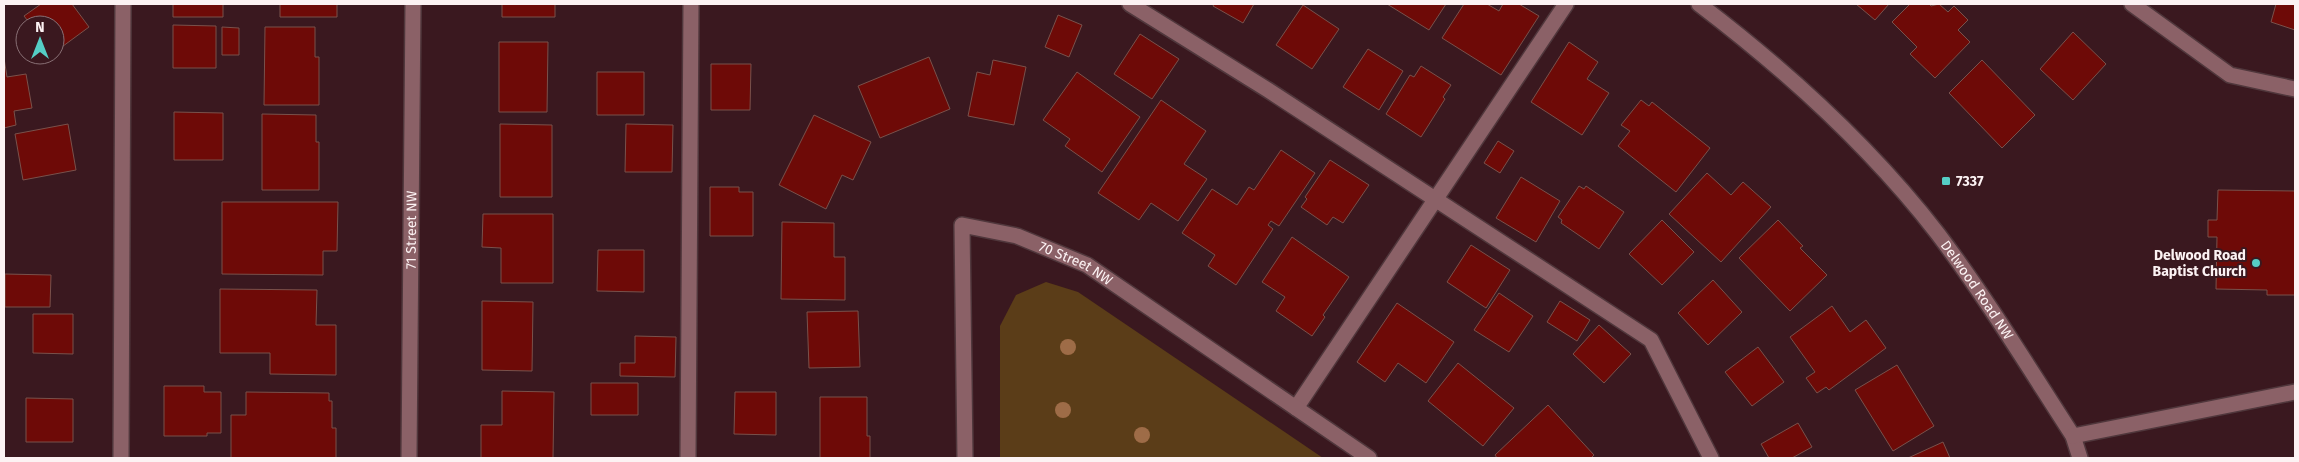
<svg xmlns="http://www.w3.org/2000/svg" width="2299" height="462" font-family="'Fira Sans',sans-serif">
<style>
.green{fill:#5b3d18}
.building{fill:#6e0a07;stroke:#79514b}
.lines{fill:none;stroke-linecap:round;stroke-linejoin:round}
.service-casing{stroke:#50373c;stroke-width:18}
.minor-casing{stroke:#50373c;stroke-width:18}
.tertiary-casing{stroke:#50373c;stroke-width:18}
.service{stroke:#8b6167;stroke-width:15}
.minor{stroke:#8b6167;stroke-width:15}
.tertiary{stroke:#8b6167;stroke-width:15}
.tree{fill:#9e6c47}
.poi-dot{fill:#55cec5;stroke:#3a181f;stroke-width:2}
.labels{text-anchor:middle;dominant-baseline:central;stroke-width:4;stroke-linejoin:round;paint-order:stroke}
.poi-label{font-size:14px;font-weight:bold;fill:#fcf2f3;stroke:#3a181f;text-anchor:start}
.street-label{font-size:14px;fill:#fcf2f3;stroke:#3a181f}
</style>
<rect width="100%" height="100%" fill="#3a181f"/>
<path class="green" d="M1046,282L1078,292L1323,458H1000V326L1016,295Z"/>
<path class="building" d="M41,4H72L89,27L55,52V25H31L24,16Z
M173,4H223V17H173Z
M280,4H337V17H280Z
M502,4H555V17H502Z
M1214,4H1254L1243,23L1213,6Z
M1387,4H1446L1429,30Z
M1464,4H1487L1499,11L1503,4H1519L1539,16L1501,75L1442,38Z
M1856,4H1889L1875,20Z
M1910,4H1929L1931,6L1939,4L1948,12L1954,6L1968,20L1958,30L1970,42L1935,78L1910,54L1917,47L1892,22Z
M2276,4H2295V30L2271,22Z
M1303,5L1339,29L1312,69L1276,45Z
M1058,15L1082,25L1069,57L1045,47Z
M173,25L216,26V68H173Z
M222,27L239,28V55H222Z
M265,27H315V57H319V105H264Z
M2073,32L2106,64L2073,100L2040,69Z
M1140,34L1179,59L1152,99L1114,74Z
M499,42H548L547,112H499Z
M1569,42L1598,62L1587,79L1609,93L1582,135L1531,102Z
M1368,49L1403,71L1379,110L1343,87Z
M929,57L950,109L880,138L858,86Z
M4,58L7,77L26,74L32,108L14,111L16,125L4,128Z
M993,60L1026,67L1014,125L968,116L977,72L990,75Z
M1982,60L2035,115L2002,148L1949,93Z
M711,64H751L750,110H711Z
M1421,66L1451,85L1443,97L1445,99L1421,137L1386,114L1410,75L1414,77Z
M597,72H644V115H597Z
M1077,72L1140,117L1102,172L1065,146L1070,139L1043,120Z
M1161,100L1206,131L1184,164L1207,179L1178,221L1151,203L1139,220L1098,193Z
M1641,100L1649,106L1652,102L1710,148L1676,192L1618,146L1630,131L1621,125Z
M174,112L223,113V160H174Z
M262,114L316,115V142H319V190H262Z
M814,115L871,142L853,180L842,175L826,209L779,185Z
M68,124L76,170L23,180L15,134Z
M500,124L552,125V197H500Z
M626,124L673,125L672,172H625Z
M1498,141L1514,151L1500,173L1484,163Z
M1281,150L1315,173L1279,226L1271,221L1268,225L1273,229L1236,285L1208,266L1215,255L1182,233L1212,189L1237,205L1249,187L1254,190Z
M1330,160L1369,185L1343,223L1333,217L1327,225L1301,207L1307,199L1305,197Z
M1707,173L1731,195L1743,182L1771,207L1721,262L1669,214Z
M1521,177L1560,201L1536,242L1496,218Z
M1579,186L1584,189L1586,186L1624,212L1599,249L1561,223L1562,220L1558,217Z
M710,187H739V192H753V236H710Z
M2218,190L2295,191V295H2267V290L2216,289L2217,237H2208V220H2217Z
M222,202H338L337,251H323V275L222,274Z
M483,214H553V283H501V248L482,247Z
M1662,220L1694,252L1662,285L1629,254Z
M1778,220L1803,246L1800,248L1827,275L1790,311L1739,258Z
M782,222L834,223V257H845V300L781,299Z
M1292,237L1349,277L1323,315L1325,317L1312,336L1276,311L1285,297L1262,282Z
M1471,245L1510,270L1486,308L1447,282Z
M598,250H644V292L597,291Z
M5,274L51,275L50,307H5Z
M1713,280L1742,312L1708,345L1678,313Z
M220,289L317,290L316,325H336V375L270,374V353H220Z
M1499,293L1533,316L1509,352L1474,330Z
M482,301L533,302L532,371L482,370Z
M1560,301L1590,320L1577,341L1547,322Z
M1397,303L1454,342L1426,383L1398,363L1385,382L1357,362Z
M1832,306L1850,332L1866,320L1886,348L1829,390L1826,387L1817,393L1806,378L1815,372L1790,337Z
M858,311L860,367L809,368L807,312Z
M33,314H73V354L33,353Z
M1599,325L1631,354L1604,383L1573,354Z
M635,336L676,337L675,377L620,376V363H635Z
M1758,347L1784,382L1752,406L1725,372Z
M1458,363L1514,408L1483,446L1428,401Z
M1897,365L1934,426L1893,451L1855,390Z
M591,383H638V415H591Z
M164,386H204V392H221V433H207V436H164Z
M502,391L554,392L553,458H481V425H502Z
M246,392L329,393V401H332V428H336V458H231V415H246Z
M735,392H776V435L734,434Z
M820,397H867V436H870V458H820Z
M26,398L73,399V442H26Z
M1548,405L1594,455L1591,458H1497L1495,455Z
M1798,423L1812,447L1792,458H1769L1761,444Z
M1943,442L1950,458H1908Z"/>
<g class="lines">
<defs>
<path id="service" d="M1130,4L1268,90L1651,340L1711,458
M2132,4L2230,75L2295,89
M1296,408L1566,4
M121,458L123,4
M688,458L691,4"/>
<g id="minor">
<path id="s1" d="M409,458L413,4"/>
<path id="s2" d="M965,458L962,225L1017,236L1087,265L1369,458"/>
</g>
<g id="tertiary">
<path id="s3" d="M1699,4C1787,71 1870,146 1938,234C1987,299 2029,368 2073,436L2080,458"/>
<path d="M2073,436L2295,392"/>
</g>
</defs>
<use href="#service" class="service-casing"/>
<use href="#minor" class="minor-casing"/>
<use href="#tertiary" class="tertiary-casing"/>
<use href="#service" class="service"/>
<use href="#minor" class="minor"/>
<use href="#tertiary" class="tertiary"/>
</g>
<g class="tree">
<circle cx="1068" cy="347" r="8"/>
<circle cx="1063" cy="410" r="8"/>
<circle cx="1142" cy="435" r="8"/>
</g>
<g class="poi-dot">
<rect x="1941" y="176" width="10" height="10" rx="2.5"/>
<circle cx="2256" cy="263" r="5"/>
</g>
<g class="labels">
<g class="poi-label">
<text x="1956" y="181">7337</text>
<text x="2246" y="255" text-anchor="end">Delwood Road<tspan x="2246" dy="16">Baptist Church</tspan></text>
</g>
<g class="street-label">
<text stroke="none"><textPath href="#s1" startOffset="228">71 Street NW</textPath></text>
<text stroke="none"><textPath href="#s2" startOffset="354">70 Street NW</textPath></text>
<text stroke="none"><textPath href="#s3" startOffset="401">Delwood Road NW</textPath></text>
</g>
</g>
<rect width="2299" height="462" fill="none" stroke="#fcf2f3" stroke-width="10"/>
<g transform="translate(40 40)"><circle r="24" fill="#3a181f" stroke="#886f74"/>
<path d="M0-4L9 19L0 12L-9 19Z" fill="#55cec5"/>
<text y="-8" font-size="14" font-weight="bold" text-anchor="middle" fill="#fcf2f3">N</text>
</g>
</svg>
